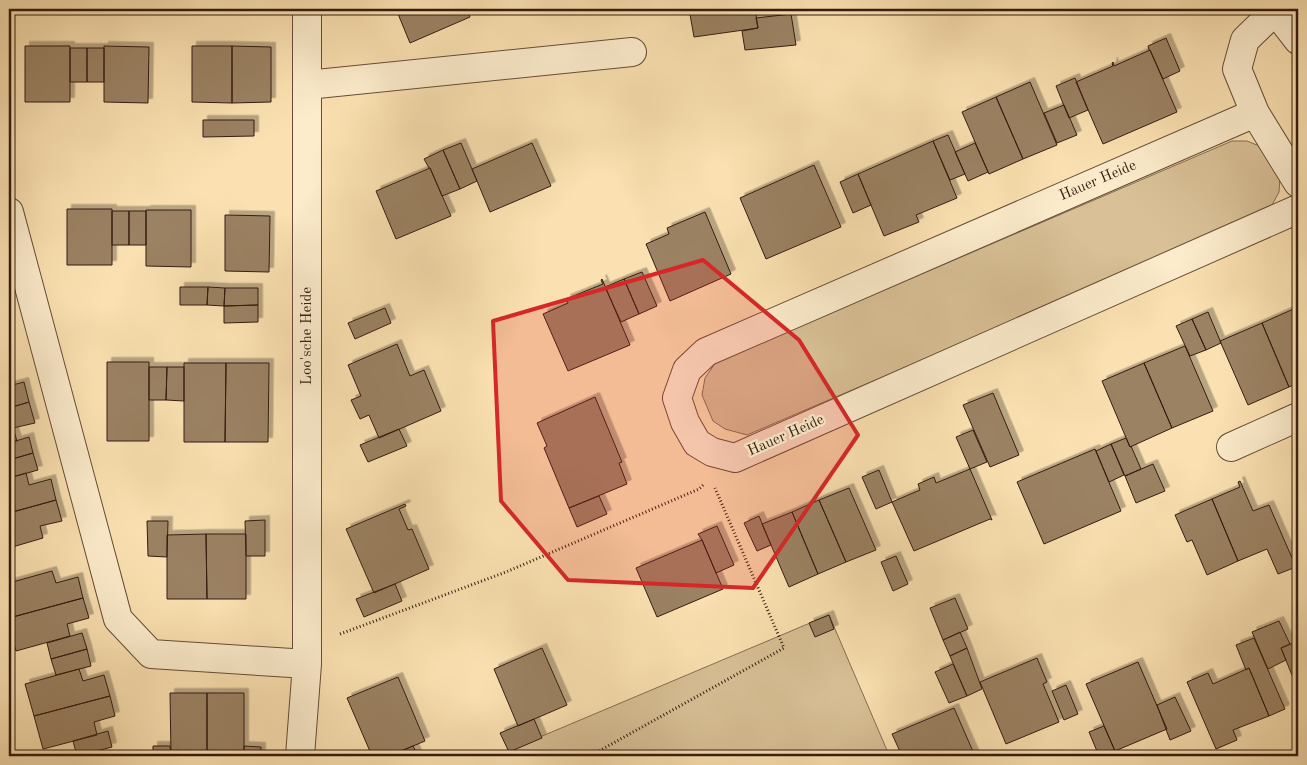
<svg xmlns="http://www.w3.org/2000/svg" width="1307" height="765" font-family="'Old Standard TT',serif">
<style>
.green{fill:#d9c096;stroke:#866e53}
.building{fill:#9b8264;stroke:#341c10;filter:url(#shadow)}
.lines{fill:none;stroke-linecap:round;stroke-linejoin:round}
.minor-casing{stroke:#664d38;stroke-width:30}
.path{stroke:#341c10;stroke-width:3;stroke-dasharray:1 2.5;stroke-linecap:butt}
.minor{stroke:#fceccc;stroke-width:28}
.marked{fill:#d62828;fill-opacity:0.2;stroke:#d62828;stroke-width:4;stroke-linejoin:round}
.labels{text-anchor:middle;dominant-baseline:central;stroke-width:4.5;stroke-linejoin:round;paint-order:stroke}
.street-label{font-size:15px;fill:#341c10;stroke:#fceccc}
</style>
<defs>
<filter id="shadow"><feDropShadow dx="4.5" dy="-4.5" stdDeviation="0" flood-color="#0004"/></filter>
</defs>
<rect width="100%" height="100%" fill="#fbe1b1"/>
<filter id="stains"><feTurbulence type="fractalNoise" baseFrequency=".004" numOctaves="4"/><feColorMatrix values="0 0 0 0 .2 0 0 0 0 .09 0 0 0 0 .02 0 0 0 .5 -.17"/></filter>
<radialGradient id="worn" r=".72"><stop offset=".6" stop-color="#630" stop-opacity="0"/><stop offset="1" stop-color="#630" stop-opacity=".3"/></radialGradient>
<path class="green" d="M1232,141H1247L1257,145L1269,153L1280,177L1279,192L1272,205L1263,214L747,435L725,429L713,421L702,395L705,378L716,362Z
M829,615L889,755L886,756H495Z"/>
<path class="building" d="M396,9H467L470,17L410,43Z
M689,9H755L758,28L694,37Z
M791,14L796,45L745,50L742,31L758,28L756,18Z
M1166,38L1180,71L1163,79L1150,50H1149L1148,46Z
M25,46H70V102H25Z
M104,46L149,47L148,103L104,102Z
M192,46H232V103L192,102Z
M232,46L271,47V102L232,103Z
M70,48H87V82H70Z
M87,48H104V82H87Z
M1150,50L1177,112L1103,144L1076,82L1113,66L1112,63L1113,62L1114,66Z
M1075,78L1088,110L1069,118L1056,86Z
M1030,82L1057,145L1023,159L996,97Z
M996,97L1023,159L989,174L962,112Z
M1064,105L1077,135L1057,143L1044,113Z
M203,120H254V136L203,137Z
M948,135L965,174L950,180L933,141Z
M933,141L957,198L916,215L919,222L884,236L858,174Z
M461,143L477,181L460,189L443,150Z
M532,143L551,186L490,212L472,169Z
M975,143L988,172L968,181L955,152Z
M443,150L460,189L442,196L430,168H429L424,159Z
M814,165L841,227L766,259L740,198Z
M430,168L451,216L396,239L376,191Z
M858,174L871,205L853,213L840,182Z
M67,209H112V265H67Z
M146,210H191V267L146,266Z
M112,211H129V245H112Z
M129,211H146V245H129Z
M705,212L731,274L670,301L646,244L669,234L667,228Z
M225,215L270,216L269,272L225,271Z
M642,272L657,306L639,314L624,279Z
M602,279L630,345L568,371L543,314L568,303L566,299L603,284L601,280Z
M624,279L639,314L621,322L605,287Z
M180,287H208L207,305H180Z
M208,287L225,288L224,306L207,305Z
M225,288H258V305L224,306Z
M258,305V322L224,323V306Z
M1298,307V383L1289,387L1262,323Z
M385,308L391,323L355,339L348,323Z
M1208,312L1221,343L1206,350L1192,319Z
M1192,319L1206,350L1190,356L1176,326Z
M1262,323L1289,387L1248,405L1220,341Z
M397,344L410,376L424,370L441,411L379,438L369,415L360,419L351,400L361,396L348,365Z
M1185,346L1213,411L1172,428L1144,363Z
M107,362H149V441H107Z
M184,363H226L225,442H184Z
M226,363H269L268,442H225Z
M1144,363L1172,428L1130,447L1102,381Z
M149,367H167L166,400H149Z
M167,367H184V401L166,400Z
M24,382L29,402L9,408V386Z
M993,393L1019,455L990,467L963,405Z
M595,397L622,462L619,463L627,484L569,508L544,448L547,446L537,423Z
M29,402L35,423L13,428L17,441L9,443V408Z
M399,429L407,446L368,462L360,445Z
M973,430L987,462L970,469L956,437Z
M29,437L33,453L9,460V443Z
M1126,438L1130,447L1131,446L1141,469L1125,476L1111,444Z
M1111,444L1124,475L1109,482L1096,451Z
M1095,449L1121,511L1044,544L1017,482Z
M33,453L38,470L9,478V460Z
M1153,464L1165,491L1136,503L1125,476Z
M970,469L992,520L990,519L914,551L892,502L920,490L918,484L934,477L936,483Z
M879,470L892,502L876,509L862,477Z
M26,473L29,485L51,479L56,500L9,513V478Z
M1240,481L1253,511L1269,505L1296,567L1278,574L1267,549L1238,561L1212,499L1240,487L1238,482Z
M849,488L876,550L846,562L819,500Z
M599,496L607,514L577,527L569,508Z
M1212,499L1238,561L1207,575L1192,540L1187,542L1175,515Z
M56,500L62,521L40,526L43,538L9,548V513Z
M819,500L846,562L818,574L792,512Z
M405,504L406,506L399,509L408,530L412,529L429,569L374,593L346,529Z
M792,512L818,574L789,587L762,524Z
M759,516L771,545L757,551L744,523Z
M265,520V556H246L245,521Z
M147,521H168L167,557L148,556Z
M717,526L734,565L716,573L702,540L698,534Z
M206,534H246V599H207Z
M206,534L207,599H167V535Z
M702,540L723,589L657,617L636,568Z
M896,556L908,584L893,591L881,562Z
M52,571L56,583L78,577L83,598L9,618V583Z
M395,584L402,601L364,617L356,599Z
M83,598L89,618L67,624L70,636L16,651L9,625V618Z
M955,598L968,629L943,640L930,608Z
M829,615L834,629L815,637L809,623Z
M1279,621L1290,644L1281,648L1286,660L1268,669L1252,632Z
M960,632L967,648L950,656L943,640Z
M82,633L87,649L51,659L47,643Z
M1254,638L1285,709L1269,716L1249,668L1246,670L1236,645Z
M1298,641V690L1281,648Z
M542,648L567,705L518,726L494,669Z
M967,648L982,689L967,696L950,656Z
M87,649L91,666L56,675L51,659Z
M1037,658L1047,682L1043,684L1059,722L1006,744L980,682Z
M1138,662L1167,729L1115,751L1086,684Z
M953,664L967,696L949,703L935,672Z
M1249,668L1269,716L1233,730L1237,740L1216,749L1187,682L1208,673L1213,684Z
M79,669L83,681L104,675L110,696L34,716L25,684Z
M398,677L425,741L389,756H372L347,698Z
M1066,685L1078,714L1064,720L1052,691Z
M170,693H207V756H171Z
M207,693H244V756H207Z
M110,696L115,716L94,722L97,735L43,749L34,716Z
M1175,697L1191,731L1170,740L1157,705Z
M954,708L975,756H902L892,734Z
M534,719L542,738L509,752L500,733Z
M1104,726L1115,751L1103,756H1099L1089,732Z
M108,731L112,747L77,756L73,741Z
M153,746H170L171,756H153Z
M244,746L261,747V756H244Z
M413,746L418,756H389Z"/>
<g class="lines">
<defs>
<path id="minor" d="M1274,9L1298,40
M1277,9L1245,40L1237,69L1255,113L706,352L687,370L677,398L685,422L697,443L712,452L735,458L1298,209
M307,85L632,52
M1255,113L1298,183
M9,212L118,619L151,654L307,664
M1231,447L1298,417
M300,756L307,664V9"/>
</defs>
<use href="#minor" class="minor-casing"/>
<path class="path" d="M340,634L506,572L699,489L704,484
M590,756L784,648L715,488"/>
<use href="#minor" class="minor"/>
</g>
<path class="marked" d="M703,260L799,340L858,435L753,588L568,580L501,501L493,321Z"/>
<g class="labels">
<g class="street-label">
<text transform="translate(1098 181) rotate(-23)">Hauer Heide</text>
<text transform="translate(307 336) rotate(-90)">Loo'sche Heide</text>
<text transform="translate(786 436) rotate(-24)">Hauer Heide</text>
</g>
</g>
<rect width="1307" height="765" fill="none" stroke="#fbe1b1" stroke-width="30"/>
<rect x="10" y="10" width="1287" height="745" fill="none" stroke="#341c10" stroke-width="2.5"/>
<rect x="15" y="15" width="1277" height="735" fill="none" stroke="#341c10"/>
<rect width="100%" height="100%" filter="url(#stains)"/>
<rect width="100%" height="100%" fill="url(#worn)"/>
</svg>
